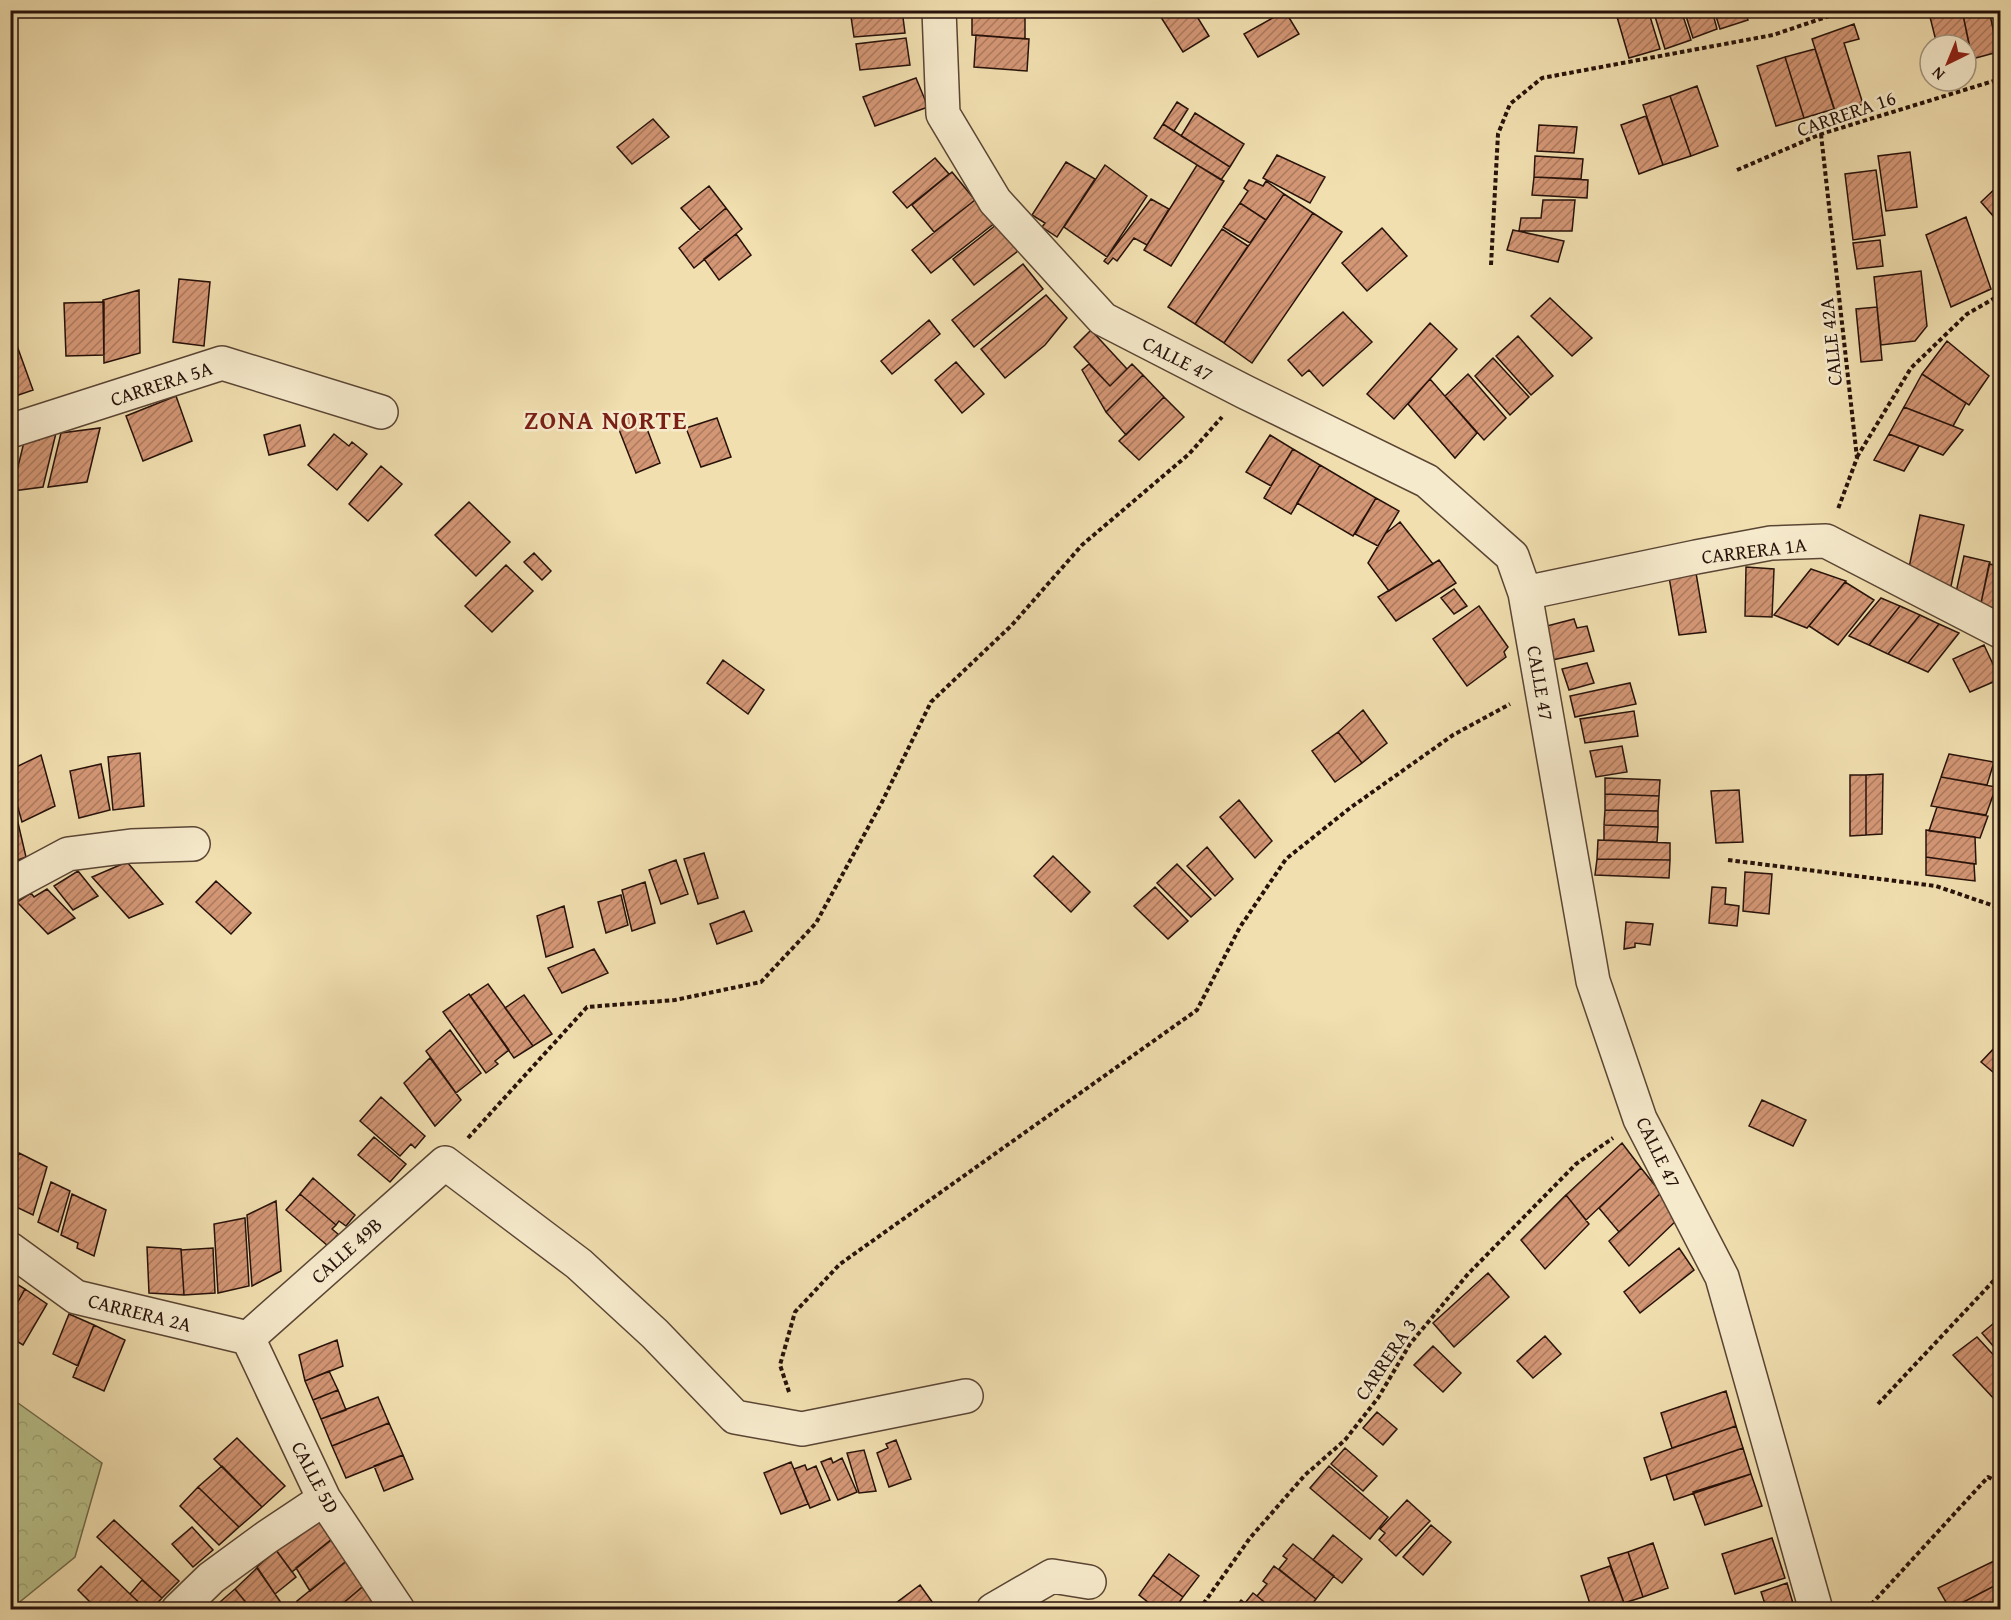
<svg xmlns="http://www.w3.org/2000/svg" width="2011" height="1620" font-family="'Gentium Book Plus',serif">
<style>
.forest{fill:url(#forest-crowns);stroke:#706a4b;stroke-width:1.5}
.building{fill:url(#building-hatch);stroke:#27120a;stroke-width:1.5}
.lines{fill:none;stroke-linecap:round;stroke-linejoin:round}
.minor-casing{stroke:#5a4534;stroke-width:36}
.path{stroke:#27120a;stroke-width:4;stroke-dasharray:4.5 3;stroke-linecap:butt}
.minor{stroke:#f6eacc;stroke-width:33}
.labels{text-anchor:middle;dominant-baseline:central;stroke-width:5;stroke-linejoin:round;paint-order:stroke}
.street-label{font-size:20px;fill:#27120a;stroke:#f6eacc}
.district-label{font-size:26px;font-weight:bold;letter-spacing:1.5px;fill:#7a1f14;stroke:#f6eacc}
</style>
<defs>
<pattern id="forest-crowns" width="20" height="18" patternUnits="userSpaceOnUse" patternTransform="scale(1.5)"><rect width="20" height="18" fill="#b9c28c"/><path d="M2 6a3 3 0 1 1 6 0M12 15a3 3 0 1 1 6 0" fill="none" stroke="#9fa677"/></pattern>
<pattern id="building-hatch" width="6" height="6" patternUnits="userSpaceOnUse" patternTransform="scale(1.5)"><rect width="6" height="6" fill="#d49776"/><path d="M-1 1l2-2M0 6l6-6M5 7l2-2" fill="none" stroke="#ac7a5f"/></pattern>
</defs>
<rect width="100%" height="100%" fill="#f1dfb0"/>
<filter id="stains"><feTurbulence type="fractalNoise" baseFrequency=".00333" numOctaves="4"/><feColorMatrix values="0 0 0 0 .2 0 0 0 0 .09 0 0 0 0 .02 0 0 0 .5 -.17"/></filter>
<radialGradient id="worn" r=".72"><stop offset=".6" stop-color="#630" stop-opacity="0"/><stop offset="1" stop-color="#630" stop-opacity=".3"/></radialGradient>
<path class="forest" d="M11,1398L102,1463L75,1557L11,1609Z"/>
<path class="building" d="M850,10H902L905,33L854,37Z
M972,10H1025V39L972,35Z
M1159,10H1193L1209,36L1183,52L1157,11Z
M1615,10H1648L1660,49L1629,58Z
M1653,10H1681L1691,40L1665,49Z
M1684,10H1712L1717,29L1693,38Z
M1714,10H1745L1748,20L1720,29Z
M1748,10H1765L1766,13L1750,17Z
M1938,10H1962L1973,62L1966,64V45H1937L1929,13Z
M1962,10H1989L1998,52L1972,59Z
M1285,11L1299,34L1258,57L1244,34Z
M1854,24L1859,39L1844,43L1863,104L1836,114L1812,39Z
M976,35L1029,39L1027,71L974,67Z
M906,38L910,65L860,70L856,44Z
M1815,49L1834,109L1804,118L1785,57Z
M1785,57L1804,118L1776,126L1757,66Z
M916,78L928,107L875,126L863,97Z
M1697,86L1718,146L1691,156L1670,96Z
M1670,96L1691,156L1663,165L1643,105Z
M1177,102L1188,109L1174,131L1163,124Z
M1195,113L1244,144L1230,167L1181,136Z
M1646,116L1663,165L1639,174L1621,125Z
M653,119L669,137L632,164L617,147Z
M1163,124L1230,167L1221,180L1154,138Z
M1539,125L1577,127L1574,153L1537,151Z
M1910,152L1917,207L1886,211L1878,156Z
M1277,155L1325,177L1310,203L1263,178Z
M1535,156L1583,159L1581,179L1534,177Z
M935,158L949,174L907,208L893,192Z
M1066,162L1095,179L1057,237L1042,227L1045,223L1032,215Z
M1105,165L1147,196L1107,257L1064,227Z
M1197,165L1224,181L1171,266L1144,250Z
M1876,170L1885,235L1853,240L1845,174Z
M952,172L975,200L934,232L912,205Z
M1534,177L1588,180L1587,198L1532,195Z
M1249,180L1263,186L1266,181L1284,194L1266,220L1240,203L1248,191L1244,188Z
M2000,184V224L1981,202Z
M709,186L726,208L700,230L681,208Z
M1284,194L1313,213L1224,343L1195,324Z
M1151,199L1169,209L1147,245L1134,238L1117,261L1113,258L1108,264L1104,261Z
M975,200L995,223L931,273L912,250Z
M1543,200H1575L1572,231H1519L1521,218H1541Z
M1240,203L1266,220L1250,243L1223,227Z
M726,208L742,229L694,268L679,248Z
M1313,213L1342,232L1252,363L1224,343Z
M1966,217L1991,289L1951,307L1926,235Z
M996,225L1018,251L974,285L953,259Z
M1382,228L1407,256L1367,291L1342,263Z
M1222,229L1248,246L1195,324L1168,307Z
M1513,230L1564,241L1558,262L1507,250Z
M736,234L751,255L719,280L704,259Z
M1880,240L1883,266L1857,269L1853,243Z
M1023,264L1043,289L974,347L952,320Z
M1921,271L1927,326L1915,341L1881,345L1874,277Z
M179,279L210,282L204,346L173,342Z
M139,290L140,353L104,363L103,300Z
M1046,295L1067,318L1045,345L1005,378L981,349Z
M1550,298L1592,338L1572,356L1531,316Z
M104,302V355L66,356L64,303Z
M1877,307L1882,360L1861,362L1856,309Z
M1343,312L1372,342L1323,386L1309,370L1302,376L1288,360Z
M929,320L940,334L892,374L881,361Z
M1430,323L1457,349L1394,419L1367,394Z
M1091,330L1127,369L1110,386L1074,347Z
M1518,336L1553,376L1531,395L1496,356Z
M1947,341L1989,376L1969,405L1922,374Z
M16,343L33,390L10,398V345Z
M1493,358L1529,397L1510,415L1475,376Z
M956,362L984,394L962,413L935,380Z
M1089,364L1110,386L1132,364L1143,375L1106,412L1082,370Z
M1468,374L1506,418L1484,440L1445,396Z
M1922,374L1966,403L1953,426L1904,407Z
M1143,375L1164,397L1126,435L1106,412Z
M1430,379L1477,433L1455,458L1408,404Z
M176,396L192,441L143,461L126,416Z
M1164,397L1184,417L1139,460L1119,441Z
M1904,407L1953,426L1963,430L1943,455L1889,434Z
M641,413L660,463L636,473L616,422Z
M717,418L731,457L701,467L686,428Z
M300,425L305,446L269,455L264,435Z
M100,428L87,482L48,487L61,433Z
M56,433L43,487L12,491L24,442L39,440L40,435Z
M334,434L349,446L352,442L367,454L337,490L308,465Z
M1889,434L1919,446L1904,471L1874,460Z
M1270,435L1293,449L1271,486L1246,472Z
M1293,449L1320,465L1291,514L1264,498Z
M1320,465L1376,498L1353,536L1297,503Z
M381,466L402,484L368,521L349,504Z
M1376,498L1399,511L1378,546L1355,534Z
M469,502L510,542L476,576L435,535Z
M1920,515L1964,525L1951,586L1907,577Z
M1400,522L1433,564L1389,591L1368,563L1385,534Z
M534,553L551,571L542,580L524,562Z
M1964,556L1990,562L1981,603L1955,597Z
M1439,560L1456,583L1396,621L1378,597Z
M1989,564L2000,566V612L1980,608Z
M506,565L533,591L492,632L465,606Z
M1746,567L1774,569L1772,617L1745,616Z
M1811,569L1846,581L1807,628L1774,615Z
M1696,573L1706,632L1679,635L1669,577Z
M1845,582L1874,600L1838,645L1809,626Z
M1454,589L1467,606L1454,614L1441,598Z
M1881,598L1900,606L1869,645L1849,636Z
M1479,606L1508,647L1504,652L1506,657L1467,686L1433,639Z
M1900,606L1920,615L1888,654L1869,645Z
M1920,615L1939,624L1908,663L1888,654Z
M1574,619L1577,628L1587,626L1594,651L1552,660L1543,627Z
M1939,624L1959,633L1928,672L1908,663Z
M1984,645L2000,679L1970,692L1953,659Z
M723,660L764,690L748,714L707,683Z
M1587,663L1594,683L1569,690L1562,669Z
M1630,683L1636,704L1575,717L1570,696Z
M1363,710L1387,743L1362,763L1338,732Z
M1634,711L1638,736L1585,743L1580,719Z
M1338,732L1362,763L1335,782L1312,751Z
M1622,746L1627,772L1596,777L1590,751Z
M140,753L144,806L113,810L108,757Z
M1949,754L1994,762L1987,785L1941,777Z
M41,755L55,806L22,822L10,780V770Z
M101,764L110,810L79,818L70,771Z
M1883,774L1882,834L1866,835V775Z
M1850,775H1866V835L1850,836Z
M1941,777L1996,787L1986,815L1931,806Z
M1605,778L1660,780L1659,796L1605,794Z
M1739,790L1743,842L1716,843L1711,791Z
M1605,794L1659,796L1658,811L1605,810Z
M1239,800L1272,841L1255,858L1220,817Z
M1937,807L1988,816L1980,838L1929,831Z
M15,810L26,857L10,863V812Z
M1605,810L1658,811V827L1604,825Z
M1604,825L1658,827L1657,842L1604,840Z
M1926,830L1975,837L1976,864L1926,857Z
M1598,840L1670,843V860L1597,859Z
M1207,847L1233,879L1215,896L1187,866Z
M704,853L718,898L698,904L684,859Z
M1053,856L1090,892L1071,912L1034,876Z
M1926,857L1974,864L1975,881L1926,875Z
M1597,859L1670,860L1669,878L1595,875Z
M676,860L688,894L661,904L649,870Z
M127,862L163,904L129,918L92,877Z
M1177,864L1211,899L1191,917L1157,883Z
M78,871L98,896L73,910L54,886Z
M1745,872L1772,874L1769,914L1743,911Z
M216,881L251,913L231,934L196,902Z
M645,882L655,923L632,931L622,890Z
M1155,887L1188,921L1168,939L1134,906Z
M1712,887L1726,888L1725,904L1739,906L1737,926L1709,923Z
M47,889L75,918L48,934L17,902L31,893L34,897Z
M621,895L628,925L606,933L598,902Z
M564,906L573,947L546,957L537,916Z
M744,911L752,931L717,944L710,924Z
M1626,922L1653,924L1650,945L1635,943V947L1624,949Z
M594,949L608,973L562,993L548,968Z
M488,984L533,1046L514,1058L470,996Z
M469,994L509,1050L495,1061L498,1064L486,1073L443,1012Z
M524,995L552,1034L533,1046L505,1008Z
M450,1030L481,1073L456,1093L426,1051Z
M2000,1042V1078L1981,1062Z
M430,1058L461,1100L435,1126L404,1083Z
M381,1097L425,1136L415,1148L411,1144L400,1156L360,1121Z
M1762,1100L1806,1120L1793,1146L1749,1126Z
M374,1137L406,1164L390,1182L358,1155Z
M1622,1143L1641,1168L1586,1220L1566,1195Z
M19,1153L47,1167L33,1215L10,1204V1181Z
M1641,1168L1661,1193L1619,1232L1599,1208Z
M313,1178L355,1215L346,1226L339,1221L336,1225L300,1194Z
M51,1182L70,1191L58,1232L38,1222Z
M1661,1193L1680,1217L1629,1266L1609,1241Z
M72,1194L106,1210L94,1256L77,1248L78,1243L61,1235Z
M300,1194L336,1225L332,1229L338,1234L328,1246L286,1210Z
M1566,1195L1589,1224L1545,1269L1521,1240Z
M276,1201L281,1271L252,1286L247,1215Z
M245,1218L249,1286L218,1293L214,1224Z
M147,1247L181,1249L184,1295L149,1293Z
M213,1248L215,1293L184,1295L181,1250Z
M1679,1248L1694,1270L1640,1313L1624,1292Z
M1488,1273L1509,1297L1454,1347L1433,1323Z
M10,1280L25,1289L10,1316Z
M25,1289L47,1304L23,1345L10,1337V1316Z
M69,1314L94,1325L78,1366L53,1354Z
M2000,1318V1354L1982,1333Z
M94,1325L125,1340L104,1391L73,1377Z
M1545,1336L1561,1354L1533,1378L1517,1361Z
M1977,1337L2000,1362V1397L1996,1401L1953,1355Z
M337,1340L343,1366L305,1381L299,1355Z
M1433,1346L1461,1373L1443,1392L1414,1365Z
M329,1371L338,1390L313,1400L305,1381Z
M338,1390L346,1410L321,1419L313,1400Z
M1726,1391L1736,1426L1672,1448L1661,1413Z
M378,1397L389,1423L332,1446L321,1419Z
M1377,1412L1397,1429L1383,1445L1363,1428Z
M389,1423L403,1455L346,1478L332,1446Z
M1736,1426L1743,1448L1651,1480L1644,1458Z
M237,1438L285,1486L262,1507L214,1459Z
M896,1440L911,1479L889,1487L877,1453L888,1448L886,1444Z
M1345,1448L1377,1476L1363,1491L1331,1464Z
M1743,1448L1751,1474L1674,1500L1666,1475Z
M864,1450L876,1491L859,1493L847,1453Z
M403,1455L413,1479L384,1491L374,1466Z
M831,1458L833,1463L842,1458L857,1492L838,1500L821,1462Z
M791,1462L808,1504L781,1514L764,1473Z
M805,1465L807,1470L816,1466L830,1500L810,1508L794,1469Z
M222,1466L262,1507L239,1527L198,1487Z
M1329,1466L1388,1517L1370,1539L1310,1488Z
M1751,1474L1762,1506L1705,1525L1693,1492Z
M198,1487L239,1527L219,1545L180,1506Z
M1407,1500L1430,1521L1396,1556L1379,1540L1385,1533L1380,1529Z
M320,1512L337,1535L292,1572L275,1549Z
M114,1520L179,1581L162,1598L97,1537Z
M1431,1525L1451,1542L1423,1575L1403,1557Z
M192,1527L213,1550L193,1567L172,1544Z
M337,1535L350,1558L310,1591L296,1568Z
M1333,1535L1362,1559L1342,1583L1313,1560Z
M1772,1538L1785,1578L1735,1594L1722,1554Z
M1653,1543L1668,1588L1643,1597L1628,1552Z
M1293,1544L1334,1576L1316,1599L1279,1569L1287,1559L1283,1556Z
M276,1550L296,1577L275,1594L257,1567Z
M1628,1552L1643,1597L1624,1603L1608,1558Z
M1169,1554L1199,1576L1183,1597L1153,1575Z
M350,1558L367,1583L335,1610H301L296,1603L297,1601Z
M1994,1561L2000,1572V1583L1950,1609L1938,1588Z
M101,1566L130,1594L147,1610H98L78,1590Z
M1274,1566L1316,1599L1307,1610H1274L1257,1596L1267,1584L1263,1581Z
M1610,1566L1624,1603L1605,1610H1592L1581,1576Z
M257,1568L275,1594L286,1610H252L235,1589Z
M1153,1575L1183,1597L1174,1610H1158L1139,1595Z
M142,1580L162,1598L151,1610H147L130,1594Z
M367,1583L381,1606L376,1610H335Z
M1787,1583L1795,1610H1767L1761,1592Z
M2000,1583V1610L1950,1609Z
M920,1585L938,1610H901L896,1603Z
M235,1589L248,1605L243,1610L213,1608Z
M1253,1593L1257,1596L1274,1610H1233L1241,1600L1245,1603Z
M1742,1603L1743,1610H1722Z"/>
<g class="lines">
<defs>
<path id="minor" d="M939,10L943,114L995,201L1103,319L1245,392L1427,481L1512,556L1525,593L1593,981L1640,1119L1722,1277L1816,1610
M10,431L222,363L381,412
M1525,593L1696,557L1771,543L1826,541L2000,631
M10,885L68,854L131,846L193,844
M10,1249L76,1297L248,1338
M248,1338L445,1163L579,1264L655,1334L735,1417L802,1429L966,1396
M248,1338L324,1499L398,1610
M178,1610L211,1578L267,1537L324,1499
M993,1610L1052,1576L1089,1582"/>
</defs>
<use href="#minor" class="minor-casing"/>
<path class="path" d="M1821,134L1857,458L1838,509
M1737,170L1821,134L2000,79
M1491,265L1498,134L1510,104L1542,78L1773,35L1847,10
M1857,457L1911,368L1967,314L2000,295
M1728,860L1936,886L2000,908
M468,1138L587,1007L675,1000L761,982L816,923L882,802L931,702L1012,625L1082,545L1189,454L1222,417
M789,1392L780,1365L795,1312L840,1264L1197,1010L1240,927L1286,859L1350,808L1453,735L1510,704
M1878,1404L2000,1274
M1199,1610L1250,1538L1305,1475L1345,1440L1378,1398L1410,1344L1468,1274L1576,1164L1613,1138
M1866,1610L1988,1477L2000,1483"/>
<use href="#minor" class="minor"/>
</g>
<g class="labels">
<g class="street-label">
<text transform="translate(1846 113) rotate(-19)">CARRERA 16</text>
<text transform="translate(1830 342) rotate(-96)">CALLE 42A</text>
<text transform="translate(1178 358) rotate(27)">CALLE 47</text>
<text transform="translate(161 383) rotate(-18)">CARRERA 5A</text>
<text transform="translate(1754 550) rotate(-7)">CARRERA 1A</text>
<text transform="translate(1541 683) rotate(80)">CALLE 47</text>
<text transform="translate(1659 1152) rotate(64)">CALLE 47</text>
<text transform="translate(346 1250) rotate(-42)">CALLE 49B</text>
<text transform="translate(140 1312) rotate(14)">CARRERA 2A</text>
<text transform="translate(1385 1359) rotate(-56)">CARRERA 3</text>
<text transform="translate(316 1477) rotate(62)">CALLE 5D</text>
</g>
<g class="district-label">
<text x="606" y="419">ZONA NORTE</text>
</g>
</g>
<rect width="2011" height="1620" fill="none" stroke="#f1dfb0" stroke-width="36"/>
<rect x="12" y="12" width="1987" height="1596" fill="none" stroke="#27120a" stroke-width="3"/>
<rect x="18" y="18" width="1975" height="1584" fill="none" stroke="#27120a" stroke-width="1.5"/>
<g transform="translate(1948 63) rotate(223)"><circle r="28" fill="#f6eacc" stroke="#a3947e" stroke-width="1.5"/>
<path d="M0-4.5L10 22L0 15L-10 22Z" fill="#8f2418"/>
<text y="-9" font-size="16" font-weight="bold" text-anchor="middle" fill="#27120a">N</text>
</g>
<rect width="100%" height="100%" filter="url(#stains)"/>
<rect width="100%" height="100%" fill="url(#worn)"/>
</svg>
